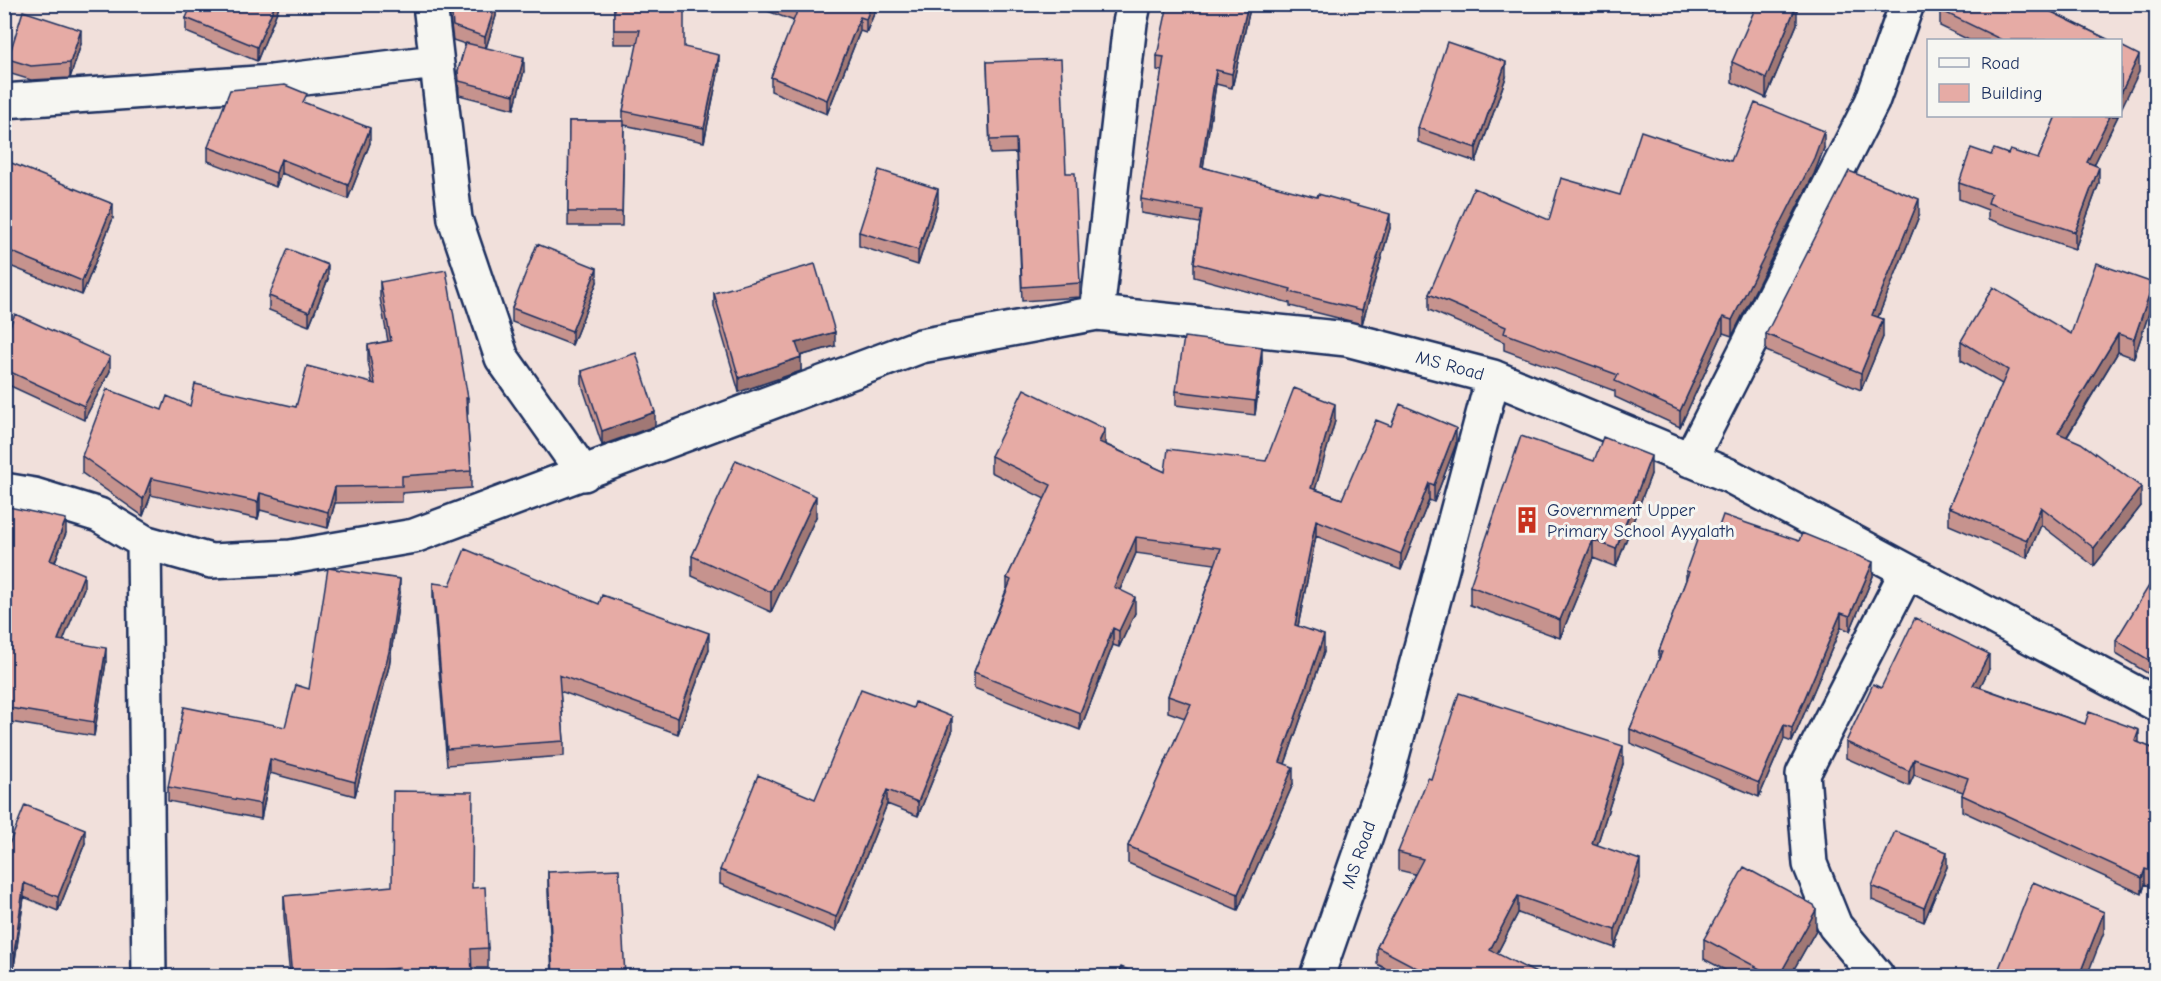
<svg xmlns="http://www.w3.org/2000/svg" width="2161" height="981" font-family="'Comic Neue',sans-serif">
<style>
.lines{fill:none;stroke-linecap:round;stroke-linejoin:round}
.minor-casing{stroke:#1b2f5e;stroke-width:38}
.minor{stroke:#f6f6f2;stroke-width:33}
.wall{fill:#c6938e;stroke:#1b2f5e;stroke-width:1.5}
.shaded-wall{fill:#a17874;stroke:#1b2f5e;stroke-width:1.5}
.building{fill:#e6aba5;stroke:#1b2f5e;stroke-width:1.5}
.labels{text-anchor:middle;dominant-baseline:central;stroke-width:6;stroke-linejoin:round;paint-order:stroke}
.street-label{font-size:18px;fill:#1b2f5e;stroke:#f6f6f2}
.poi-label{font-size:18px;fill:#1b2f5e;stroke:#f6f6f2;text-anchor:start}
</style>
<rect width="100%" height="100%" fill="#f1e0db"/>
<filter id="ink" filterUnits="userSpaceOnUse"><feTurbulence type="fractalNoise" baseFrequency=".0167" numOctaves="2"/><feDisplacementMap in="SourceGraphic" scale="12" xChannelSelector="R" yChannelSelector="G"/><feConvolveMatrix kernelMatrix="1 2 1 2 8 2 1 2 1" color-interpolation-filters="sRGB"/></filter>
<g filter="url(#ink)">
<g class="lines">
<defs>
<path id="minor" d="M430,4L455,219L502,358L584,474
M1134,4L1130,23L1097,313L1347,339L1493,377L1387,775L1317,976
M4,101L272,82L435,62
M1493,377L1730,476L2156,704
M1690,460L1872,102L1907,4
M4,490L34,495L99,515L144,542L211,561L291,557L414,536L921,346L1097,313
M144,542L149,976
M1877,976L1835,926L1810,864L1803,774L1907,571"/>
</defs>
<use href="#minor" class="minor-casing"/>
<use href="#minor" class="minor"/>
</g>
<path class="wall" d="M280,4L257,61L186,32V18Z
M450,4H496V16L486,48L524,71L514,109L459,95L458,71L465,44L453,40L450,17Z
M614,4L719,69L704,142L624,125L622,226H568L569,121H623V111L638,44H614Z
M749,4H878L866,33L860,31L827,114L771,91V77L794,21Z
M1251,4L1232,88L1216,84L1203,167L1390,228L1362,324L1290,306V303L1194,277V263L1200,223L1141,213V199L1162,71L1157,70V56Z
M2044,4V8L2109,40H1969L1940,26V10Z
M1797,24L1766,98L1732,82V62Z
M81,44L70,78L31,80L8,73V59Z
M987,62L1066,173L1080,283V297L1022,301L1016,153L990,154Z
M1506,77L1476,162L1418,142V128Z
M307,104L370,143L348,199L281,173L276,187L208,161V147Z
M2055,116H2118L2094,165L2099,183L2075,249L1988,219V210L1959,199V183L1991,155L2008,154L2038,159L2055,119Z
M1824,148L1814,174L1732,336L1723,333L1680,427L1615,397V391L1504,350V342L1429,310V294L1620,195L1731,161Z
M4,160L113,218L82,295L5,264Z
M938,203L918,265L859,246V232Z
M1919,216L1878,317L1883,337L1861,390L1766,351V334Z
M328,279L309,326L269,310V296Z
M380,282L468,398V414L467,415L471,471V488L402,493V502L335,503L328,528L260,510L258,519L151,495L143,516L82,473V456L162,410L190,406L296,407L372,383L368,361V345L388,341L380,298Z
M597,282L572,345L512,322V308Z
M714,293L835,346L800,356L801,371L739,392L714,307Z
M2153,301L2134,358L2118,352L2067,437L2141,506L2094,566L2041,525L2027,558L1949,525V507L2002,384L1961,360V341L2071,334Z
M4,340L110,371L84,420L4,383Z
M1262,361L1255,415L1176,405V391Z
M582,371L655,426L602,445L582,385Z
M1335,421L1315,489L1342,499L1391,426L1456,444L1434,502L1429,500L1401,570L1316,536L1298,626L1324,652L1285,764L1293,784L1238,910L1128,863V846L1185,718L1168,712V696L1215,564L1136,553L1120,590L1135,613L1119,647L1113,645L1080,730L974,688V672L1007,588V578L1045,499L991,472V456L1105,444L1165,472L1266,461Z
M1594,461L1651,474L1616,567L1593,558L1560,638L1470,605V586Z
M4,506L66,533L55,562L84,588L63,640L106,662L94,736L4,721Z
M816,517L771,612L692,576V556Z
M1716,535L1873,576L1850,631L1841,627L1792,742L1784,739L1759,797L1630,743V729L1659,661V651L1686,580V571Z
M2157,577V679L2116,654V640Z
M433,583L709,649L678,734L560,691L564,741V756L447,765L433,598Z
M400,593L389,666L355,796L270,773L261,819L168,801V787L285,727L309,689Z
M1989,669L1980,687L2139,743L2157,750V889L2145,884L2142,894L1962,811V795L1963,792L1914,775L1909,786L1846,758V742L1881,688Z
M952,732L918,816L887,804L836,931L720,884V870L815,799Z
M1623,764L1597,845L1640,878L1615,948L1518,913L1497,954L1542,976H1399L1377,964V947L1415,874L1398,870V852Z
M85,843L58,911L24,897L14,967L4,965V857Z
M1947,867L1924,922L1872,900V886Z
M548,872L625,976H552L548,892Z
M472,888L488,948V968H472V976H290L284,916V896Z
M1816,930L1790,976H1736L1704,959V939Z"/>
<path class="shaded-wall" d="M275,4H280L257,61V47Z
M496,4V16L485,51V37Z
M872,4H878L866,33V19Z
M1248,4H1251L1232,88V74Z
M1797,4V24L1766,98V78Z
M860,17V31L827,114V100Z
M81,30V44L70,78V63Z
M719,55V69L704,142V128Z
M2139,55V72L2121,109V93Z
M524,57V71L514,109V95Z
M1506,62V77L1476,162V148Z
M1216,70V84L1201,181V167Z
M2110,116H2118L2087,179V162Z
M370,128V143L348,199V185Z
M1824,131V148L1814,174L1732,336V320Z
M281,159V173L276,187V173Z
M2099,167V183L2075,249V232Z
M938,189V203L918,265V250Z
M1919,199V216L1872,332V315Z
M113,204V218L82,295V281Z
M1390,214V228L1362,324V310Z
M328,265V279L309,326V312Z
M597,268V282L572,345V331Z
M2153,283V301L2134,358V339Z
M1723,317V333L1680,427V411Z
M1883,319V337L1861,390V373Z
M835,332V346L796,357V343Z
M2118,334V352L2058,451V433Z
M1262,347V361L1255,415V401Z
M110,357V371L84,420V406Z
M801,357V371L739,392V378Z
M1335,404V421L1311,504V488Z
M655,412V426L602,445V431Z
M1456,428V444L1434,502V485Z
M1105,429V446L1099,442Z
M1651,456V474L1616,567V549Z
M151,478V495L143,516V499Z
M1429,483V500L1401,570V554Z
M335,487V503L328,528V512Z
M2141,487V506L2094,566V548Z
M260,493V510L258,519V502Z
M816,496V517L771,612V592Z
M2041,507V525L2027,558V540Z
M66,519V533L50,574V560Z
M1316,520V536L1295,641V625Z
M1136,537V553L1114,603V587Z
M1593,540V558L1560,638V620Z
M1873,562V576L1850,631V616Z
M84,574V588L58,654V640Z
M400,579V593L389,666L355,796V782Z
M1135,597V613L1119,647V631Z
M1841,613V627L1792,742V728Z
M1113,628V645L1080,730V713Z
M709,633V649L678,734V718Z
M1324,635V652L1280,778V762Z
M106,648V662L94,736V722Z
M1989,654V669L1973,701V685Z
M952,717V732L918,816V802Z
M1784,725V739L1759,797V783Z
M2139,730V745L2135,741Z
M1623,746V764L1592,861V843Z
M270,759V773L261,819V804Z
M1914,759V775L1909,786V771Z
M1293,767V784L1238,910V894Z
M887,790V804L836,931V917Z
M85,829V843L58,911V897Z
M1947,852V867L1924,922V908Z
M1640,860V878L1615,948V930Z
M2145,869V884L2142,894V878Z
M24,883V897L14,967V953Z
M1518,896V913L1490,967V950Z
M1816,910V930L1790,976H1779Z
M2104,912V932L2087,976H2079Z"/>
<path class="building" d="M192,4H275L257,47L186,18Z
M451,4H496L485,37L453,26Z
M614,4H684V47L719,55L704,128L623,111L640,30H614Z
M787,4H872L866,19L860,17L827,100L771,77L798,9Z
M1168,4H1248L1232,74L1216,70L1201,167L1317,197L1318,194L1390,214L1362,310L1290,292L1291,289L1194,263L1202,210L1141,199L1164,57L1157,56Z
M1757,4H1797L1766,78L1732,62Z
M1943,4H2040L2039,6L2109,40H2002L1940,10Z
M23,11L81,30L70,63L31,66L8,59Z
M1447,42L1506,62L1476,148L1418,128Z
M466,43L524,57L514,95L459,81L458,71Z
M2121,46L2139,55L2121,93Z
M1061,59L1066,173H1075L1080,283L1022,287L1016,139L990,140L987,62Z
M285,85L307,94L303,102L370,128L348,185L281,159L276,173L208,147L230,90Z
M1755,103L1824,131L1814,158L1732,320L1723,317L1680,411L1615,381L1618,375L1504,333L1506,327L1429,294L1474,188L1549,220L1561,178L1620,195L1641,131L1731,161Z
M2056,116H2110L2087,162L2099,167L2075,232L1988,203L1991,194L1959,183L1971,148L1991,155L1994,149L2008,154L2010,150L2038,159Z
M569,121H624L622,212H568Z
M4,160L113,204L82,281L5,249L9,241L4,239Z
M879,170L938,189L918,250L859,232Z
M1849,171L1919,199L1872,315L1883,319L1861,373L1766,334Z
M537,244L597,268L572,331L512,308Z
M288,249L328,265L309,312L269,296Z
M2096,263L2153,283L2134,339L2118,334L2058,433L2081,443L2141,487L2094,548L2041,507L2027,540L1949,507L2008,370L1961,341L1993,287L2071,334Z
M815,264L835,332L796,343L801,357L739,378L714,293Z
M446,270L468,398H466L471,471L402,476V486L335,487L328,512L260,493L258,502L151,478L143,499L82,456L107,389L162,410L167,396L190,406L195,384L296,407L307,366L375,384L368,345L391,341L380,282Z
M15,314L110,357L84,406L4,369V340Z
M1184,337L1262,347L1255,401L1176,391Z
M636,353L655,412L602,431L582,371Z
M1294,388L1335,404L1311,488L1342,499L1376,420L1391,426L1400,404L1456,428L1434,485L1429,483L1401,554L1316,520L1295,625L1324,635L1280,762L1293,767L1238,894L1128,846L1191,704L1168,696L1221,548L1136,537L1114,587L1135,597L1119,631L1113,628L1080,713L974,672L1011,580L1007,578L1051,485L991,456L1024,389L1105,429L1099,442L1165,472L1168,449L1266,461Z
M1521,436L1594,461L1603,437L1651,456L1616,549L1593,540L1560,620L1470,586Z
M736,460L816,496L771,592L692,556Z
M4,506L66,519L50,560L84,574L58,640L106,648L94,722L4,707Z
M1723,515L1799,541L1802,533L1873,562L1850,616L1841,613L1792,728L1784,725L1759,783L1630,729L1662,652L1659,651L1689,572L1686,571L1701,529L1716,535Z
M465,549L599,604L602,595L709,633L678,718L559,675L564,741L447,749L433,583L450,585Z
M328,568L400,579L389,652L355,782L270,759L261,804L168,787L184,707L285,727L296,685L309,689Z
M2155,576L2157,577V665L2116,640Z
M1915,618L1989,654L1973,685L2085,724L2089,712L2139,730L2135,741L2157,750V873L2145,869L2142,878L1962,795L1968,778L1914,759L1909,771L1846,742L1873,684L1881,688Z
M861,689L913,708L915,702L952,717L918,802L887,790L836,917L720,870L758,775L815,799Z
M1459,693L1623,746L1592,843L1640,860L1615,930L1518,896L1490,950L1542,976H1432L1377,947L1423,859L1398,852L1428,778L1431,779Z
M393,791L473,792L472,888L485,887L488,948L471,949L472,976H399V968L318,976H292L284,896L392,886Z
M25,805L85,829L58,897L24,883L14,953L4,951V857Z
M1895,831L1947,852L1924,908L1872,886Z
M1744,867L1814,905L1816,910L1779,976H1773L1704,939Z
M619,869L625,976H553L548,872Z
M2033,882L2104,912L2079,976H1996Z
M1121,967L1143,976H1117Z"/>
</g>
<defs>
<symbol id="building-bare" viewBox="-9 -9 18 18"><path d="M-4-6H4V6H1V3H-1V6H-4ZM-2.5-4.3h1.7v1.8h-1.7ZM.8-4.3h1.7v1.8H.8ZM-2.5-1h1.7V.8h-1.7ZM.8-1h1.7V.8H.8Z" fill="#c8321e" stroke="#f6f6f2" stroke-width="2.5" paint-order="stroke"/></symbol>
</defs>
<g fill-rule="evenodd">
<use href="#building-bare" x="1508" y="501" width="38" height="38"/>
</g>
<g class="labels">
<g class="street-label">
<text transform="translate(1450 366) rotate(15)">MS Road</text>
<text transform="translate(1359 855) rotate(-71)">MS Road</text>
</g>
<g class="poi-label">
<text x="1547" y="510">Government Upper<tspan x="1547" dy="21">Primary School Ayyalath</tspan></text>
</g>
</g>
<rect width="2161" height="981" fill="none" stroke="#f6f6f2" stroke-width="24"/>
<rect x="12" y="12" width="2137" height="957" fill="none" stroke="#1b2f5e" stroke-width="2" filter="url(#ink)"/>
<rect x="1927" y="39" width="195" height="78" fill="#f6f6f2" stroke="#9ea6b7" stroke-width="1.5"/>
<rect x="1939" y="58" width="30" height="9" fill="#f6f6f2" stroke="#9ea6b7" stroke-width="1.5"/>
<text x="1981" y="69" font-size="18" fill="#1b2f5e">Road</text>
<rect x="1939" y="84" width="30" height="18" fill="#e6aba5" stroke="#9ea6b7" stroke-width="1.5"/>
<text x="1981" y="99" font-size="18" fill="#1b2f5e">Building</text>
</svg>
